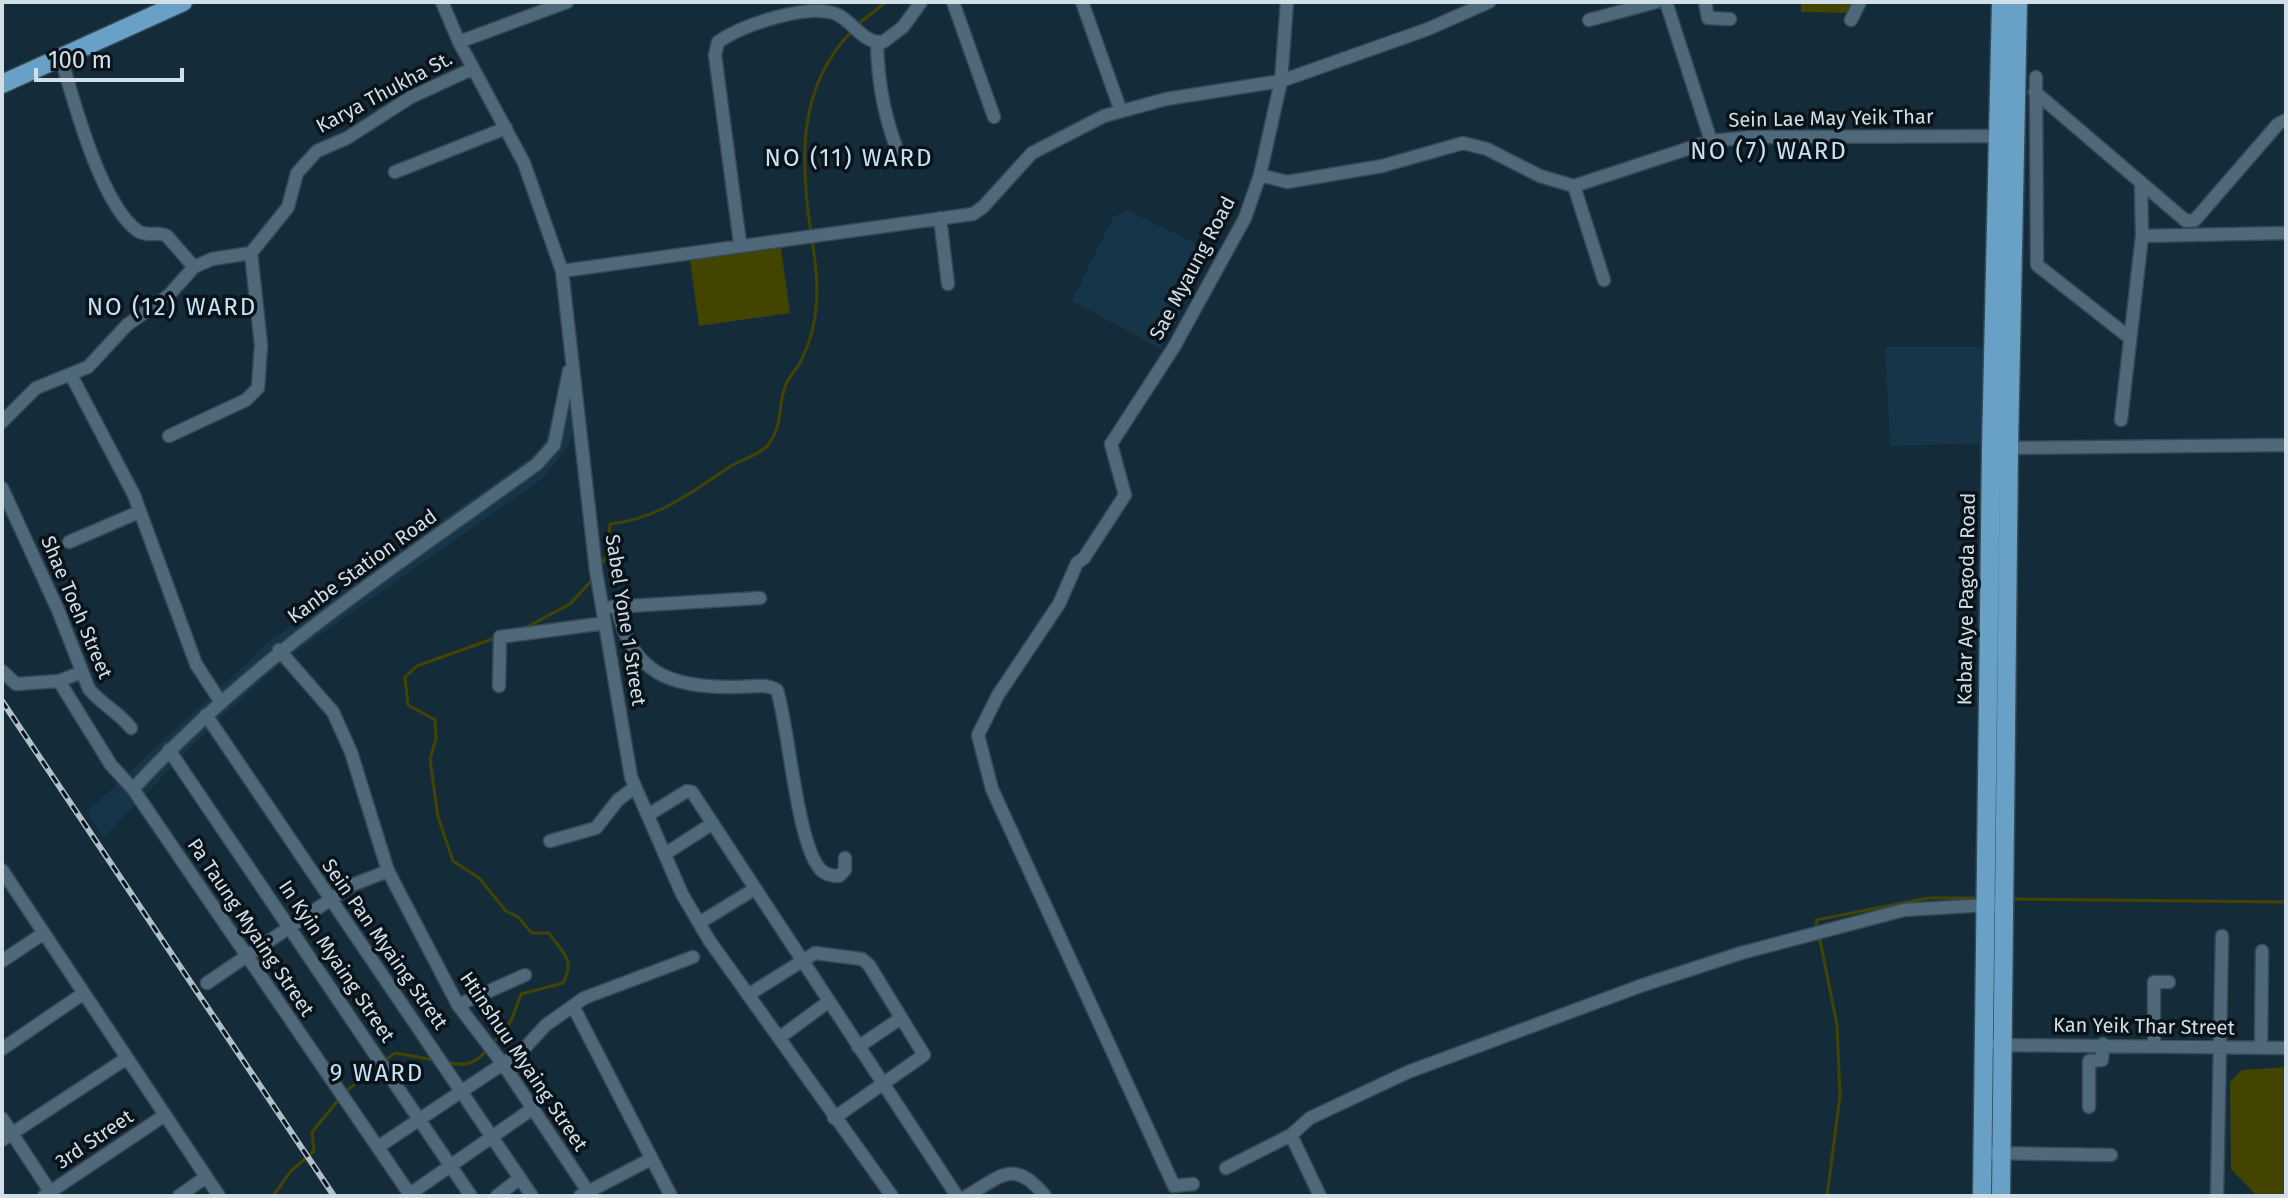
<svg xmlns="http://www.w3.org/2000/svg" width="2288" height="1198" font-family="'Fira Sans',sans-serif">
<style>
.built{fill:#163548}
.water{fill:#434400}
.lines{fill:none;stroke-linecap:round;stroke-linejoin:round}
.stream{stroke:#434400;stroke-width:3}
.street-casing{stroke:#364955;stroke-width:15}
.primary-casing{stroke:#364955;stroke-width:21}
.street{stroke:#50697a;stroke-width:12}
.primary{stroke:#69a1c6;stroke-width:18}
.rail-casing{stroke:#afbfc8;stroke-width:6}
.rail{stroke:#091319;stroke-width:3;stroke-dasharray:9;stroke-linecap:butt}
.labels{text-anchor:middle;dominant-baseline:central;stroke-width:7;stroke-linejoin:round;paint-order:stroke}
.street-label{font-size:20px;fill:#d1dfe8;stroke:#091319}
.quarter-label{font-size:24px;letter-spacing:2px;fill:#c6e3f6;stroke:#091319}
</style>
<rect width="100%" height="100%" fill="#142c3a"/>
<path class="built" d="M1127,210L1212,252L1161,349L1072,301L1113,217Z
M1885,347H1985V443L1890,446Z
M567,360L574,429L568,446L543,478L283,661L207,731L104,837L87,812L270,641L530,458L545,442Z"/>
<path class="water" d="M1801,2H1854V13L1801,12Z
M781,248L790,313L699,326L690,260Z
M2286,1067V1196H2257L2231,1169L2230,1082L2242,1070Z"/>
<g class="lines">
<path class="stream" d="M858,24L886,2
M811,233C800,160 797,86 853,30
M600,567L606,557L610,524C659,519 691,492 731,466C742,459 760,455 768,445C784,423 777,409 785,387C788,377 797,369 801,361C821,321 819,282 812,240
M525,628L570,604L592,580
M2010,899L2286,902
M1817,928L1816,920L1928,898H1978
M1819,935L1837,1025L1840,1096L1827,1196
M493,1043L511,1021L521,994L563,983C576,959 562,953 549,933H532L518,917L506,911L479,878L453,861L438,817L430,759L436,739L435,720L408,705L405,677L417,666L495,638
M385,1060L395,1053L435,1060
M446,1062C466,1067 475,1064 488,1049
M345,1092L379,1065
M273,1196L291,1171L314,1151L312,1132L340,1098"/>
<defs>
<path id="street" d="M442,2L459,42L524,163L562,271L596,571L631,777L682,894L709,940L892,1196
M953,2L994,117
M1082,2L1118,103
M1666,2L1711,141
M1705,2L1708,18L1730,19
M1589,20L1656,2
M1851,20L1860,2
M459,42L567,2
M877,43C878,86 885,121 902,162
M61,58C74,102 101,205 138,231C147,237 158,231 167,236L194,267
M2036,77L2037,265L2130,338
M2035,92L2186,221L2195,220L2278,124L2286,120
M395,172L506,128
M1260,175L1287,182L1382,166L1463,143L1487,149L1540,176L1574,186L1604,280
M2141,184L2142,236
M1574,186L1711,141L1751,137L2003,136
M940,218L948,284
M740,243L715,55L718,42C742,25 807,3 836,14C853,21 863,44 883,42L903,27L921,2
M562,271L973,214L983,207L1032,153L1104,116L1166,99L1281,81L1428,29L1489,2
M71,375L134,495L196,664L220,701
M2121,420L2142,236L2286,233
M2,422L36,388L88,367L127,325L169,295L194,267L212,259L251,253L288,207L297,173L317,151L347,138L411,97L472,69
M169,436L246,400L258,388L261,345L251,253
M2001,448L2286,445
M2,488L58,610L89,689C102,705 119,712 131,728
M69,542L139,512
M612,607L760,598
M617,607C631,674 672,688 735,687C748,687 766,683 777,690C789,727 797,849 822,871C827,875 833,876 839,876L845,870V858
M279,650L333,712L351,752L388,871L458,1005L503,1064L591,1196
M2,671L16,684L59,681L82,672
M59,681L111,765L133,789L411,1196
M499,686L500,637L605,623
M206,715L532,1196
M169,750L471,1196
M133,789C254,657 394,568 537,464L554,445L569,371
M648,815L687,791L692,792L957,1196
M550,841L596,828L618,800L635,787
M665,854L713,823
M2,870L219,1196
M699,923L753,890
M2,961L44,933
M207,983L352,885L388,871
M748,995L815,953L862,959L869,965L924,1055L834,1118
M458,1005L525,975
M573,1006L671,1196
M779,1038L828,1002
M1997,1045L2286,1048
M2154,1045V982H2169
M858,1047L901,1018
M2261,1048L2262,951
M2,1049L84,993
M2089,1107V1061L2102,1060L2103,1044
M2,1118L53,1196
M1291,1135L1320,1196
M2,1140L127,1058
M378,1147L522,1051L546,1025L584,998L693,957
M1994,1153L2111,1155
M1226,1168L1291,1135L1310,1118L1408,1072L1643,985L1741,953L1904,910L2003,904
M1193,1184L1174,1186L992,789L978,735L998,695L1059,604L1077,563L1084,558L1125,495L1111,444L1174,347L1245,218L1260,175L1281,81L1287,2
M410,1194L532,1109
M44,1196L165,1115
M179,1196L206,1177
M497,1196L520,1178
M580,1196L651,1159
M967,1196C1002,1175 1015,1159 1045,1196
M2217,1196L2222,936"/>
<path id="primary" d="M2,84L183,2
M1982,1196L1991,448L2001,2
M2001,1196L2009,447L2018,2"/>
</defs>
<use href="#street" class="street-casing"/>
<use href="#primary" class="primary-casing"/>
<use href="#street" class="street"/>
<use href="#primary" class="primary"/>
<defs>
<path id="rail" d="M2,701L334,1196"/>
</defs>
<use href="#rail" class="rail-casing"/>
<use href="#rail" class="rail"/>
</g>
<g class="labels">
<g class="street-label">
<text transform="translate(384 92) rotate(-28)">Karya Thukha St.</text>
<text transform="translate(1831 118) rotate(-1)">Sein Lae May Yeik Thar</text>
<text transform="translate(1192 268) rotate(-62)">Sae Myaung Road</text>
<text transform="translate(362 566) rotate(-36)">Kanbe Station Road</text>
<text transform="translate(1966 599) rotate(-89)">Kabar Aye Pagoda Road</text>
<text transform="translate(77 607) rotate(67)">Shae Toeh Street</text>
<text transform="translate(626 620) rotate(81)">Sabel Yone 1 Street</text>
<text transform="translate(251 927) rotate(56)">Pa Taung Myaing Street</text>
<text transform="translate(385 944) rotate(55)">Sein Pan Myaing Strett</text>
<text transform="translate(337 961) rotate(56)">In Kyin Myaing Street</text>
<text transform="translate(2144 1026) rotate(1)">Kan Yeik Thar Street</text>
<text transform="translate(524 1061) rotate(56)">Htinshuu Myaing Street</text>
<text transform="translate(94 1139) rotate(-34)">3rd Street</text>
</g>
<g class="quarter-label">
<text x="1769" y="151">NO (7) WARD</text>
<text x="849" y="158">NO (11) WARD</text>
<text x="172" y="307">NO (12) WARD</text>
<text x="377" y="1073">9 WARD</text>
</g>
</g>
<rect width="2288" height="1198" fill="none" stroke="#d1dfe8" stroke-width="8"/>
<path d="M36 68v12h146v-12" fill="none" stroke="#d1dfe8" stroke-width="4"/>
<text x="48" y="68" font-size="24" fill="#d1dfe8" stroke="#091319" stroke-width="6" paint-order="stroke">100 m</text>
</svg>
